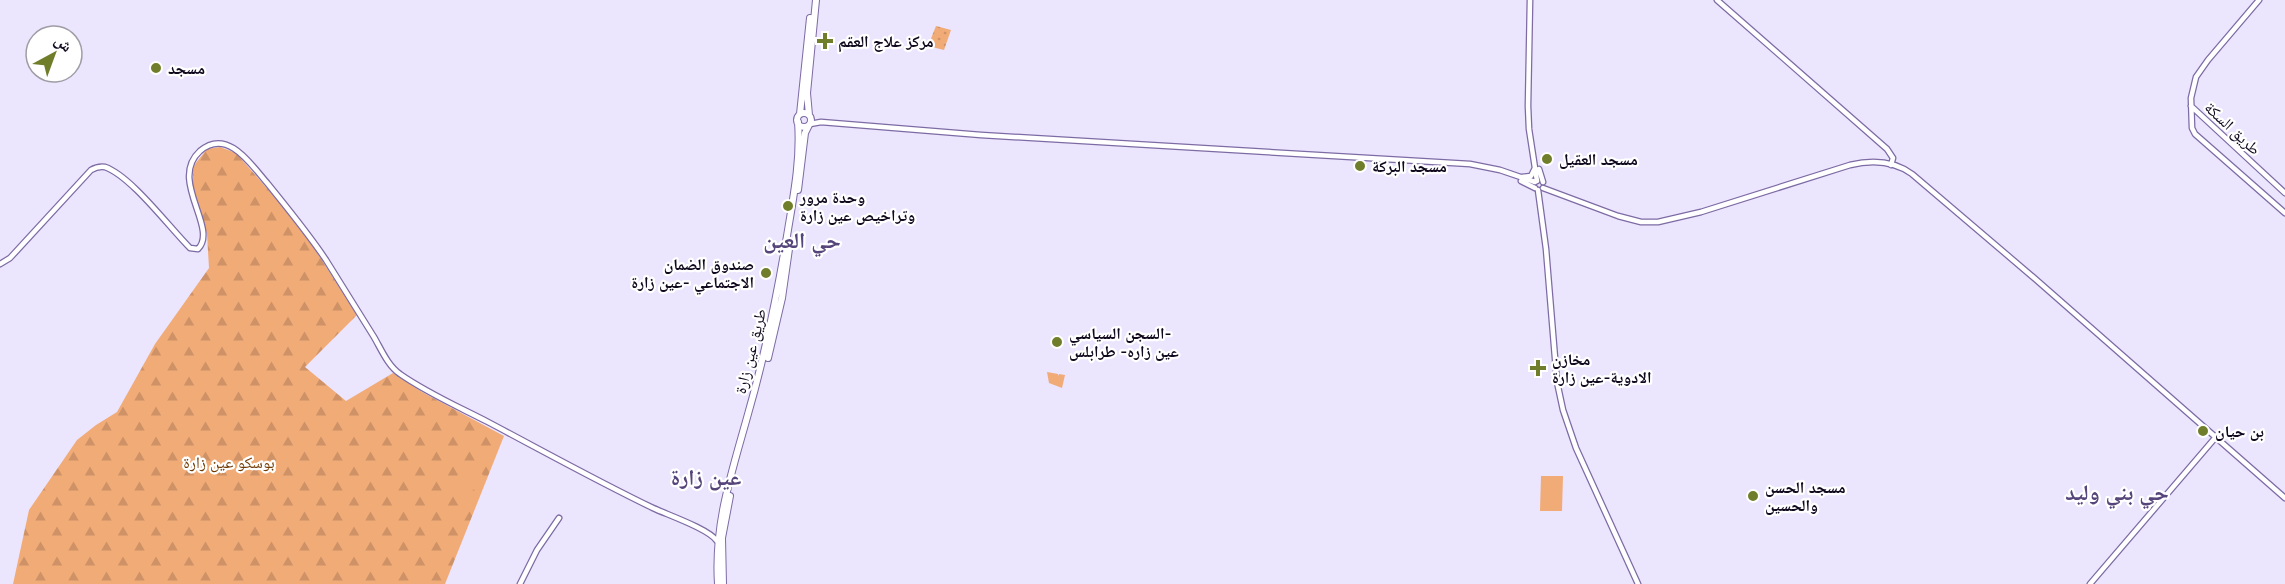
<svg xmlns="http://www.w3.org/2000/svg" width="2285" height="584" font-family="Mulish,'Noto Naskh Arabic',sans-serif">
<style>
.grass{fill:url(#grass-dots)}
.forest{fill:url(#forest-firs)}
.park{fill:#f1ab77}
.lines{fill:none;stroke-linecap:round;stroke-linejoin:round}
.secondary-casing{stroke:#7d6ba4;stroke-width:7}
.primary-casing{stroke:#7d6ba4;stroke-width:8}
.secondary{stroke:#fff;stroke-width:4.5}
.primary{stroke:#fff;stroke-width:6}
.poi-dot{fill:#707e2b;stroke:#fff;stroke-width:2}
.labels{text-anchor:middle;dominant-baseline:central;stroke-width:4.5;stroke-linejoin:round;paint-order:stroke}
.poi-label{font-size:16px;font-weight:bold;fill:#10081d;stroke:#fff;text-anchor:start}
.street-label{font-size:16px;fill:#10081d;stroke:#fff}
.park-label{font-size:16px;fill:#723a00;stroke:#fff}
.district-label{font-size:22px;font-weight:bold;fill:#56457a;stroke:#fff}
</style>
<defs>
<pattern id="grass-dots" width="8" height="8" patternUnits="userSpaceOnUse" patternTransform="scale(1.5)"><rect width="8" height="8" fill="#f1ab77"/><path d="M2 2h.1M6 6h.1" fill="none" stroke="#ce9266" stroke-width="1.8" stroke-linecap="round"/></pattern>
<pattern id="forest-firs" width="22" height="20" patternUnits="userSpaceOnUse" patternTransform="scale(1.5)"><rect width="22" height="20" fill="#f1ab77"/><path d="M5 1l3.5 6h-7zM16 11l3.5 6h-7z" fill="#ce9266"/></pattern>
</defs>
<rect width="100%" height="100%" fill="#ebe5fe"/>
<path class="grass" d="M936,26L951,30L944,50L928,46Z"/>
<path class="forest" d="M220,147L236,153L300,226L357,315L305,367L346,401L393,373L422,392L504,436L445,584H13L29,510L77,440L96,425L117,412L155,344L209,268L207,234L193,192V170L195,164L207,149Z"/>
<path class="park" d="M1047,372L1058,374V376L1059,374L1065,375L1062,388L1049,383Z
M470,463L485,477L464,500L448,485Z
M1541,476H1563L1562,511H1540Z"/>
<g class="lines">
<defs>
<path id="secondary" d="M1530,0L1528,106L1529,129L1537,181
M1717,0L1887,149L1893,158L1891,165
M2259,0L2208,60L2196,77L2191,98L2192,128L2195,134L2285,213
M2191,106L2285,193
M810,124L821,122L981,135L1470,164L1500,170L1535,182
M1539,169L1543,182
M1522,177L1531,176L1535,168
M1521,181L1535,188
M1543,188L1618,216L1641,222H1658L1701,212L1850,165C1871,160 1894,161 1912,174L2033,277L2285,498
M1538,190L1546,249L1557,382L1563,410L1576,448L1638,584
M0,264L10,258L91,170C96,167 99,166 105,167C131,176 169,227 190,248L198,249C219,228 168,180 200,151C228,127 252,166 268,184C288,209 308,233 326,260C342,286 358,311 374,337C381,349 388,366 400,374C427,393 459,407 488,422C543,451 597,481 653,508C668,515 709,529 717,541
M520,584L537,550L559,518
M2090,584L2215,438"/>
<path id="primary" d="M797 120a7 7 0 1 1 14 0a7 7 0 1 1-14 0Z
M800,114L810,18
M809,115L807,93L816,0
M798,190L805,133L809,125
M768,358L782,298L790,242
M718,584C714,523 732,472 748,414C765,355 777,296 787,236C793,199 801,160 798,122
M723,584L722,538L730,496"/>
</defs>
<use href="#secondary" class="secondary-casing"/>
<use href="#primary" class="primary-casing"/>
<use href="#secondary" class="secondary"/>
<use href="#primary" class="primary"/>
</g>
<g class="poi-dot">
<path d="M822 32h6v6h6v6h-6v6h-6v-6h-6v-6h6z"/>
<circle cx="156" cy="68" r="6"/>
<circle cx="1547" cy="159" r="6"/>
<circle cx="1360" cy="166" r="6"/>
<circle cx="788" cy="206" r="6"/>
<circle cx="766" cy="273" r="6"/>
<circle cx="1057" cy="342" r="6"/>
<path d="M1535 359h6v6h6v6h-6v6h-6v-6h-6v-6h6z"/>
<circle cx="2203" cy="431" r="6"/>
<circle cx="1753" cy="496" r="6"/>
</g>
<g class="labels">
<g class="poi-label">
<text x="838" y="41">مركز علاج العقم</text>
<text x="168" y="68">مسجد</text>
<text x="1559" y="159">مسجد العقيل</text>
<text x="1372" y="166">مسجد البركة</text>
<text x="800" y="197">وحدة مرور<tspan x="800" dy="18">وتراخيص عين زارة</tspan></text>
<text x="754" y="264" text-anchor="end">صندوق الضمان<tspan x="754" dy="18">الاجتماعي -عين زارة</tspan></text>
<text x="1069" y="333">السجن السياسي-<tspan x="1069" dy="18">عين زاره- طرابلس</tspan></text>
<text x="1552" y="359">مخازن<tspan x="1552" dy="18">الادوية-عين زارة</tspan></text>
<text x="2215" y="431">بن حيان</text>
<text x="1765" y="487">مسجد الحسن<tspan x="1765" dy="18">والحسين</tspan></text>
</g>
<g class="street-label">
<text transform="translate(2233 128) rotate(43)">طريق السكة</text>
<text transform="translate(750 351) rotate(-76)">طريق عين زارة</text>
</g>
<g class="park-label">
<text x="229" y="462">بوسكو عين زارة</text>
</g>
<g class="district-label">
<text x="802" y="240">حي العين</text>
<text x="706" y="477">عين زارة</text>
<text x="2117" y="492">حي بني وليد</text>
</g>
</g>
<g transform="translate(54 54) rotate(41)"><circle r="28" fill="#ffffff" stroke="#9f9ca5" stroke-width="1.5"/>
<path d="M0-4.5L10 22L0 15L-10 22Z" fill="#707e2b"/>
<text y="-9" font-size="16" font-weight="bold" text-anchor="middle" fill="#10081d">ش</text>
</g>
</svg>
